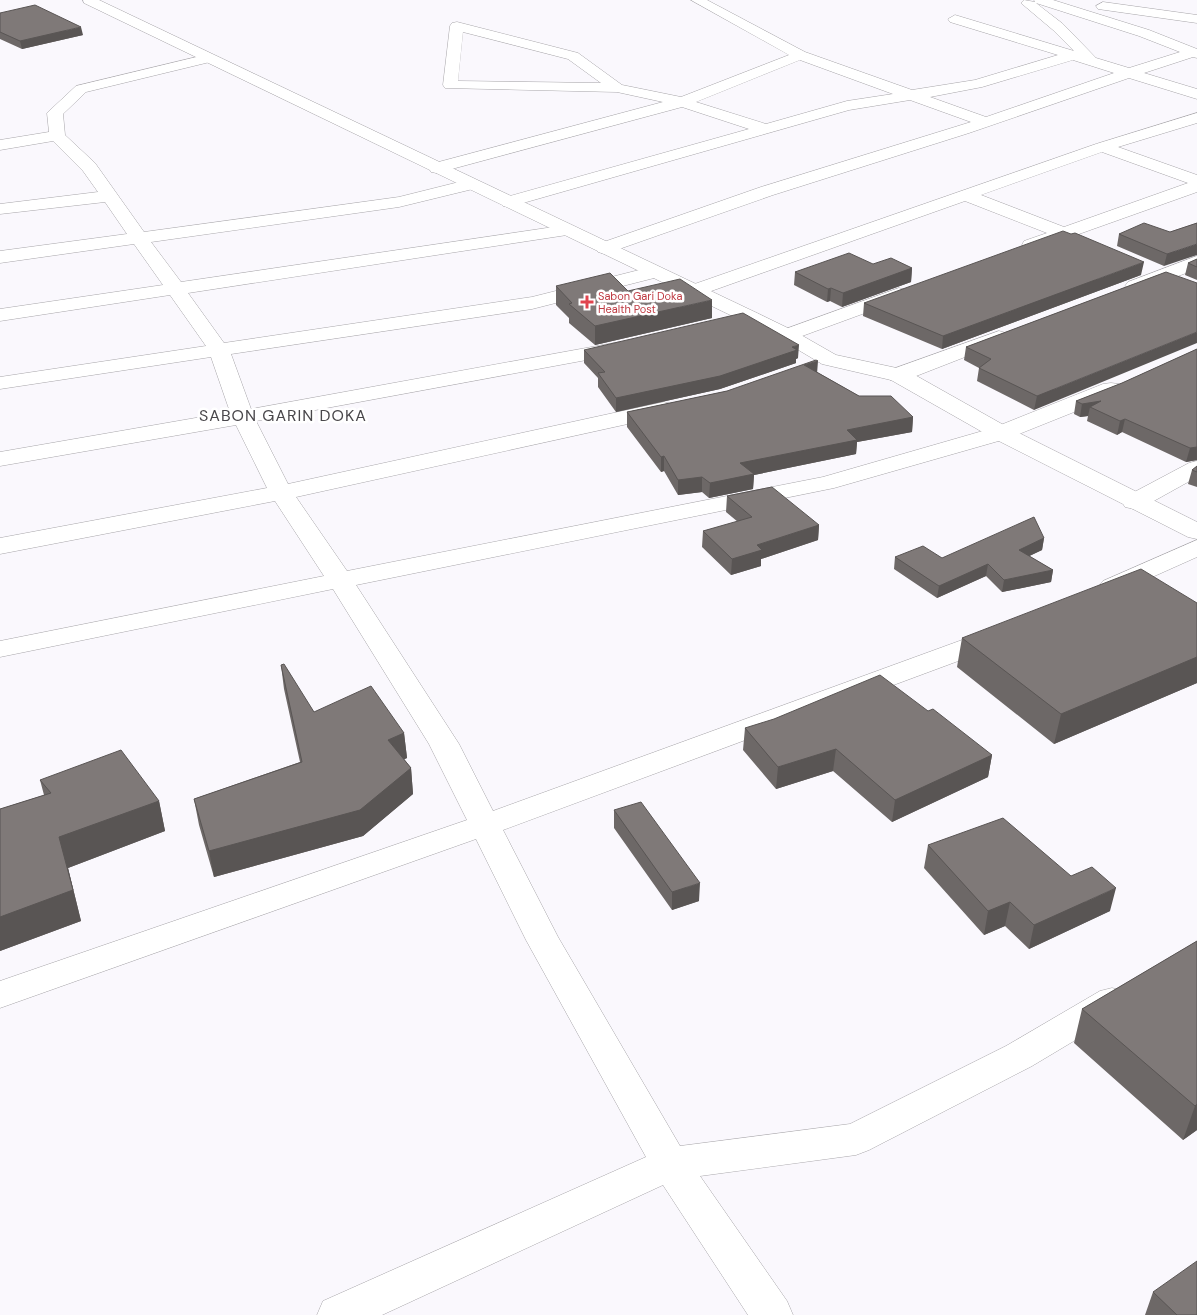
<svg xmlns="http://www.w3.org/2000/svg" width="1197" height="1315" font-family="'DM Sans',sans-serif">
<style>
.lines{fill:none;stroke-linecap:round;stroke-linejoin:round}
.minor-casing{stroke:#a7a5a9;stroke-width:1}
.highway-casing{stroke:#a7a5a9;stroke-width:1}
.minor{fill:#fff;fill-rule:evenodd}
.highway{fill:#fff;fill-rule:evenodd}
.wall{fill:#6d6867}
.shaded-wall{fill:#595554}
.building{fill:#7f7978;stroke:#595554}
.health-dot{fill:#e0444e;stroke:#fff;stroke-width:2}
.labels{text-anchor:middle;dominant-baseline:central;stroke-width:5;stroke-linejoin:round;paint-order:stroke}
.far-health-label{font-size:11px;fill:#be3a42;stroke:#fff;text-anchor:start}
.quarter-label{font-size:16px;letter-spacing:1px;fill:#49474b;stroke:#fff}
</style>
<rect width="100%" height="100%" fill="#faf8fd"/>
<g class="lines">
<defs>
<path id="minor" d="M691,0H707L805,52L912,90L975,80L1058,55L950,22L948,19L955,15L1074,51L1053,30L1021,3L1024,0L1035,2L1034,0H1053L1149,30L1197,49V58L1193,57L1144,73L1197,89V99L1129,78L969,133L773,195L605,254L598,252L596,248L598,244L761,187L971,122L910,100L849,110L509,207L503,206L500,202L503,198L749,129L682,107L437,173L431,172L429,168L431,164L663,102L617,92L445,88L443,85L450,26L452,23L457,22L578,53L622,85L681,97L789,55ZM1036,3L1139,36L1180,52L1129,68L1096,58L1063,24ZM463,32L568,59L601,83L458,81ZM800,60L893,94L847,101L766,124L696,102ZM1073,60L1114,73L986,117L930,97L982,87Z
M1103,2L1197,15V23L1098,9L1096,6Z
M209,54L214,55L216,58L214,61L86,92L63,114L65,135L95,163L144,232L399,197L471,179L477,180L480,184L477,188L399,207L151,242L181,282L567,225L573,226L576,230L573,234L567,235L188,293L224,343L532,297L655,266L662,268L664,272L662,276L532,309L231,354L251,409L619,342L626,344L629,348L626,352L619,354L256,421L288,484L664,402L672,404L675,409L672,414L664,416L296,497L347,571L823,477L993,428L1103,384L1111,383L1119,384L1122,389L1119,394L1009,438L834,488L356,585L459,744L493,811L984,632L994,630L1004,632L1008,638L1004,644L503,830L558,937L680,1146L850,1124L1006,1046L1100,991L1112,988L1124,991L1130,1001L1124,1011L1032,1066L869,1150L856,1155L700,1176L787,1301L793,1315H748L663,1185L382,1315H317L323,1301L646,1157L526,940L476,839L0,1008V981L467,820L429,744L333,589L0,657V641L324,576L275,501L0,554V538L267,488L236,425L0,466V452L230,412L211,357L0,389V377L206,346L170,295L0,321V309L163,285L134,244L0,263V251L127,234L105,202L0,214V204L98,192L83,171L53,141L0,150V140L49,132L47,113L76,86Z
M1197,113V123L1118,147L1197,175V192L1079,234L1080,236L1077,240C1072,241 1066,239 1061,240C1049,244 1038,252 1024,249L1022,245L1024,241L1047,233L965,201L700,295L693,297L686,295L683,291L686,287L1096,144ZM1102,152L1188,183L1064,227L981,195Z
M1197,256V269L1135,292L1128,290L1125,286L1128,282Z
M899,288L906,290L909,294L906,298L794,339L787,341L780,339L777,335L780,331Z
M999,331L1006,333L1009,337L1006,341L906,380L898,381L890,380L887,375L890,370Z
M1197,461V477L1143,507L1134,509L1125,507L1122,502L1125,497L1189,463Z
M1197,540V557L1121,591L1112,594L1103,591L1099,586L1103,581Z"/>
<path id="highway" d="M83,0H99L757,313L794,331L836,355L906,370L1009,428L1197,522V539L1188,537L993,438L891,380L822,364L780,339L84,3Z"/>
</defs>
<use href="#minor" class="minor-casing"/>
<use href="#highway" class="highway-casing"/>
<use href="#minor" class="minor"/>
<use href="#highway" class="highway"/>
</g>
<path class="wall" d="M0,13L83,35L22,49L0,39Z
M1197,223L1164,266L1117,246L1119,234L1170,232Z
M1197,259V280L1185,275L1188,263Z
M873,264L912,268L911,282L842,307L830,301L827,302L794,285L795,272Z
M1166,272L1034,410L977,381L979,368L964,360L966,347Z
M1141,275L942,349L863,316L864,303Z
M556,286L628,291L712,318L595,345L569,323V318L556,305Z
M1197,349V460L1186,462L1122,432L1117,435L1087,421L1088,416L1080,417L1074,414L1076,401L1122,383Z
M584,350L798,358L796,359V363L720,389L616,412L598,387V378L584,363Z
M817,372L859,396L913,417L912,432L857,442L856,454L754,475L753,489L709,498L702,492L678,495L664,471L661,472L627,427V412Z
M1197,466V487L1188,484L1192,470Z
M727,496L819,525L818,540L761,559V566L731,575L702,547L703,531L738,522L726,512Z
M1044,538L1042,550L1029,556L1053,570L1051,582L1002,592L986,576L937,598L894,569L895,557L942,558Z
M1197,603V683L1054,744L957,667L962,638Z
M281,665L314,712L404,733L407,758L404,759L411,768L413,794L363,836L214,877L199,825L194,799L300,762L284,689Z
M928,711L992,755L988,777L892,822L833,771L776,789L743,750L745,728Z
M40,780L159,801L165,831L68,868L81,921L0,951V809L44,795Z
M614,810L699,901L672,910L614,828Z
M928,845L1110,911L1029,949L1005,926L984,935L924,868Z
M1197,941V1130L1183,1140L1074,1043L1082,1009Z
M1153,1292L1197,1315H1145Z"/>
<path class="shaded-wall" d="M81,27L83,35L22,49L20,41Z
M1197,244V255L1164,266L1167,254Z
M1144,262L1141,275L942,349L943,336Z
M912,268L911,282L842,307L843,293Z
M831,288L830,301L827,302L828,289Z
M712,300V318L595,345V326Z
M1197,332V343L1034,410L1037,396Z
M799,345L798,358L796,359V363L720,389L616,412V398Z
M818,361L817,374L804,365Z
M1101,401L1090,407L1088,416L1080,417L1082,404Z
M913,417L912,432L857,442L856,454L754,475L753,489L709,498L710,483L740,463L847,430Z
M1125,419L1122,432L1117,435L1120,421Z
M1197,447V460L1186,462L1190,448Z
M664,456V471L661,472V457Z
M702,477V492L678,495V480Z
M819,525L818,540L761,559V566L731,575L732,559L757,545Z
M1044,538L1042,550L1017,562L1019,550Z
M988,564L986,576L937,598L939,586Z
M1053,570L1051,582L1002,592L1004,580Z
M1197,657V683L1054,744L1061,714Z
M404,733L407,758L390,766L388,740Z
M836,749L833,771L776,789L778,767Z
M992,755L988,777L892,822L895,800Z
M411,768L413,794L363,836L214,877L209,851Z
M159,801L165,831L68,868L81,921L0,951V917L59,837Z
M700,883L699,901L672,910V892Z
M1116,888L1110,911L1029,949L1034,925Z
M1010,902L1005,926L984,935L988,911Z
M1197,1104V1130L1183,1140L1195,1106Z"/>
<path class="building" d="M35,5L81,27L20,41L0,32V13Z
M1144,223L1170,232L1197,223V244L1167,254L1119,234Z
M1063,231L1071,234L1075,233L1144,262L943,336L864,303Z
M849,253L873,264L891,258L912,268L843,293L831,288L828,289L795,272Z
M1197,259V267L1188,263Z
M1166,272L1197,283V332L1037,396L979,368L991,359L966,347Z
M610,273L628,291L680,279L712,300L595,326L569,304L572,303L556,286Z
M743,313L799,345L792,347L797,350L720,376L616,398L598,373L605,372L584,350Z
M1197,349V447L1190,448L1125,419L1120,421L1090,407L1101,401L1082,404L1076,401L1122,383Z
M816,360L818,361L804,365L859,396H891L913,417L847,430L857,440L740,463L754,474L710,483L702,477L678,480L664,456L661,457L627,412L727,391Z
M1197,466V472L1192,470Z
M772,487L819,525L757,545L762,550L732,559L703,531L752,517L727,496Z
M1034,517L1044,538L1019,550L1053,570L1004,580L988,564L939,586L895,557L923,546L942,558Z
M1141,569L1197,603V657L1061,714L962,638Z
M284,664L314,712L371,686L404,733L388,740L411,768L360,810L209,851L194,799L302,762L281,665Z
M880,675L928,711L933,709L992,755L895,800L836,749L778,767L745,728L774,719Z
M121,750L159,801L59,837L73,890L0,917V809L51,793L40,780Z
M641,802L700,883L672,892L614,810Z
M1003,818L1071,876L1092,867L1116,888L1034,925L1010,902L988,911L928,845Z
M1197,941V1104L1195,1106L1082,1009Z
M1197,1261V1315H1177L1153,1292Z"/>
<path class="health-dot" d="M584.5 294.5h5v5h5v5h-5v5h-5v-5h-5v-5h5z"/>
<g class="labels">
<g class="far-health-label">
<text x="598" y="296">Sabon Gari Doka<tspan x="598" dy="13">Health Post</tspan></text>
</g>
<g class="quarter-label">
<text x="283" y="415">SABON GARIN DOKA</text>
</g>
</g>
</svg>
